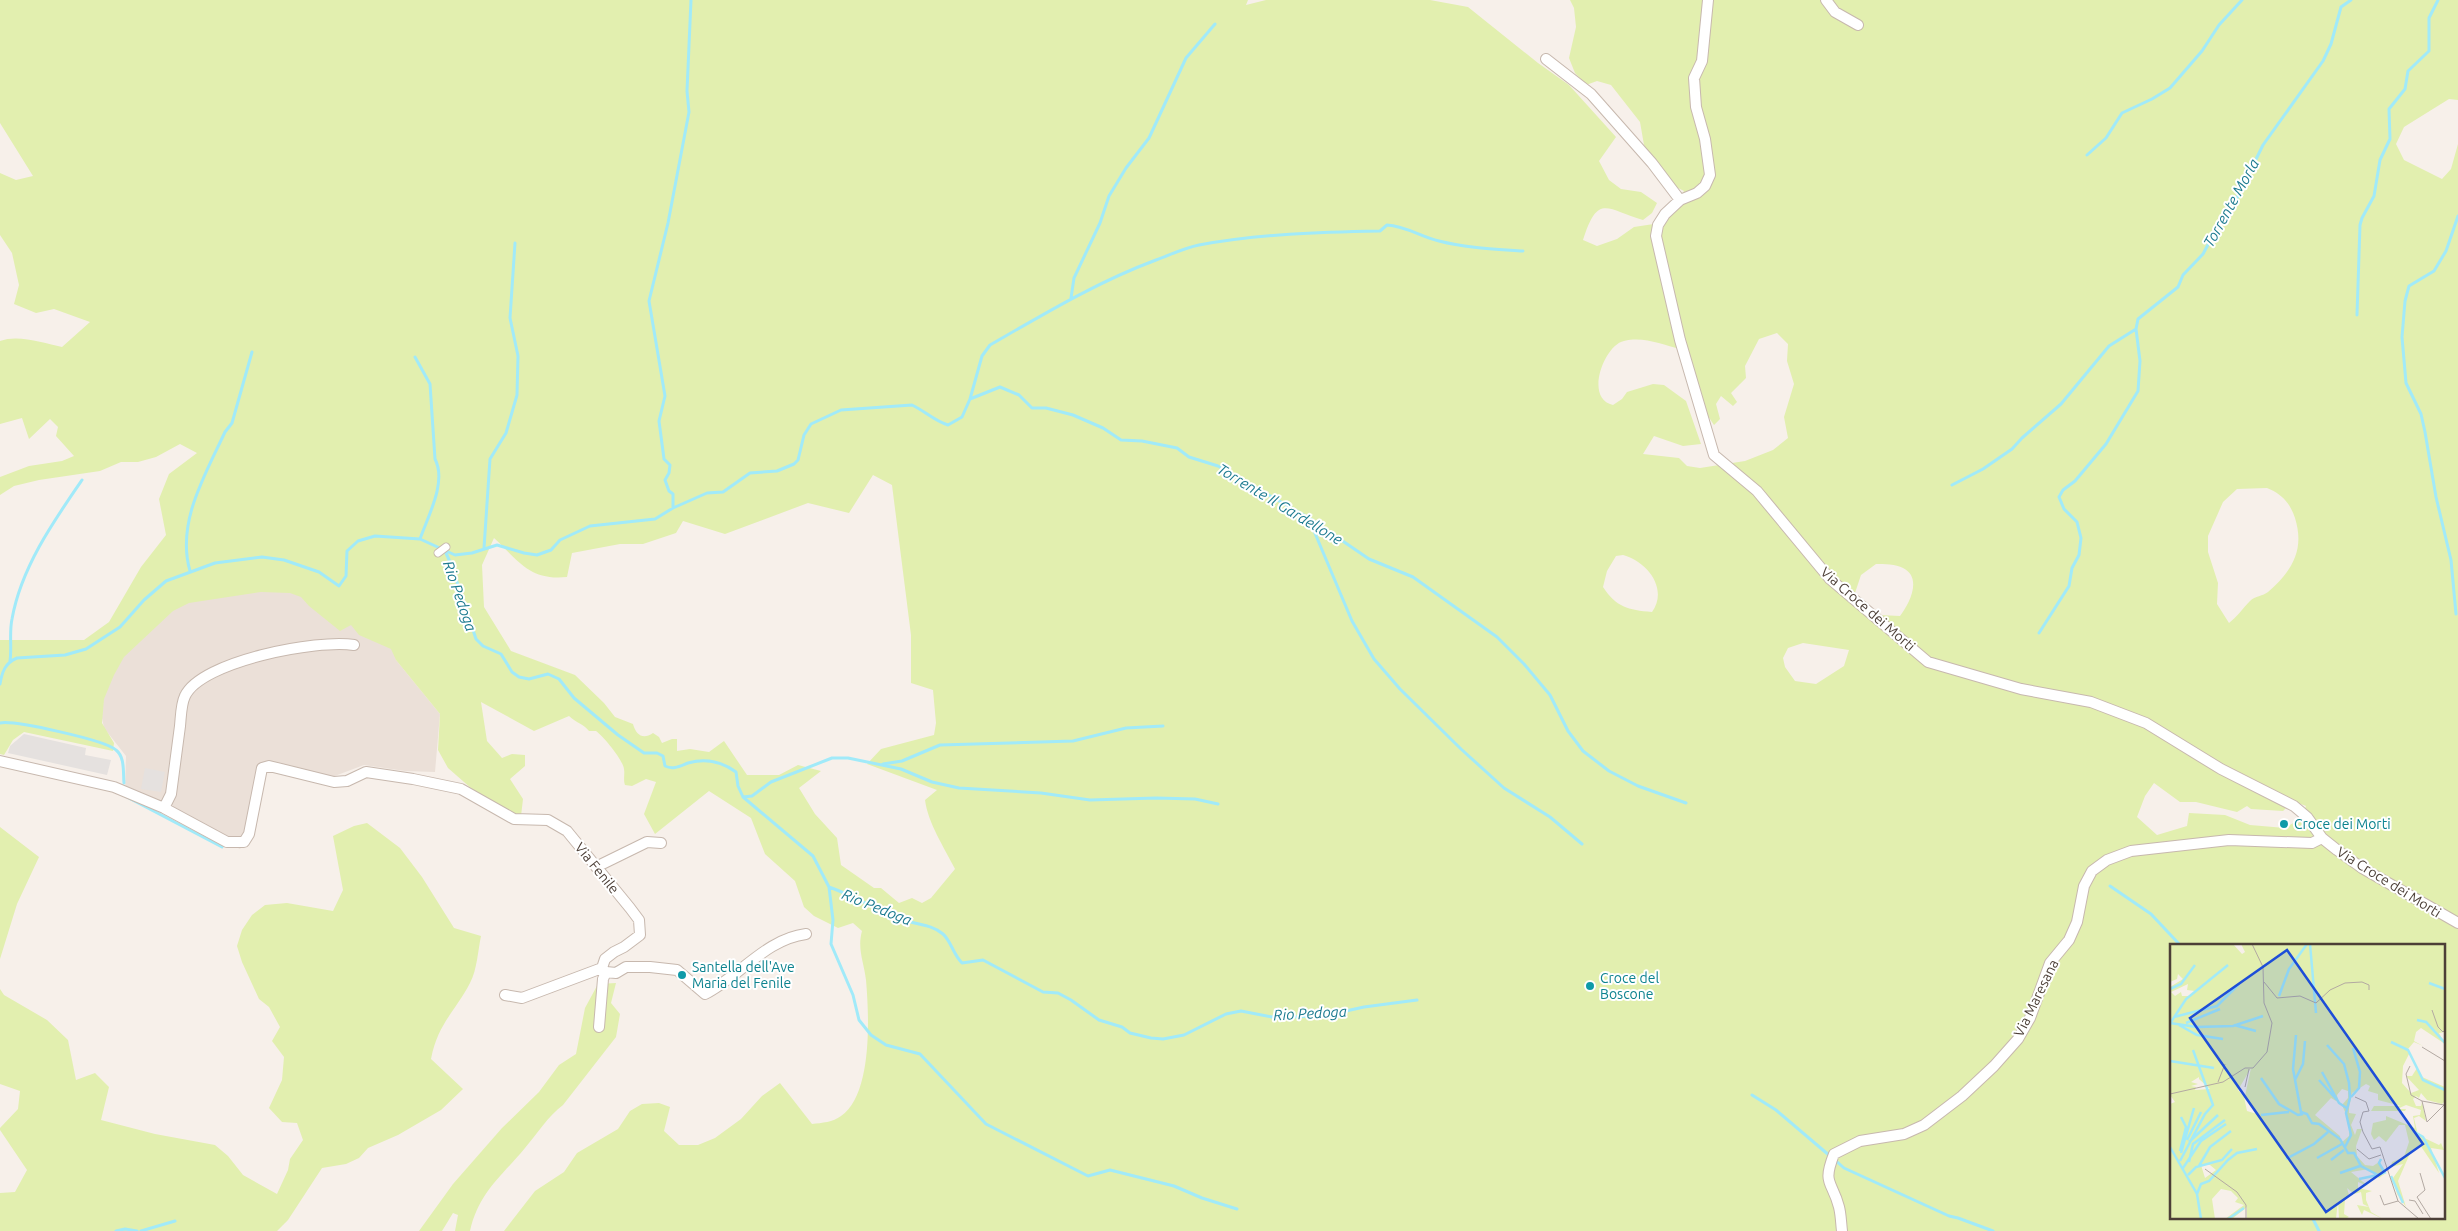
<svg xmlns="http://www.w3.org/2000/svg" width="2458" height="1231" font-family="Ubuntu,sans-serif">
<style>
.residential{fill:#ebe0d8}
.green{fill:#e2efaf;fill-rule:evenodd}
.parking{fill:#e5e1df}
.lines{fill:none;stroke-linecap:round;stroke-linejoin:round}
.stream{stroke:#a1eaf9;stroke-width:3}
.pedestrian-casing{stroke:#c7b8ae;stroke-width:9}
.minor-casing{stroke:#c7b8ae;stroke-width:12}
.pedestrian{stroke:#fff;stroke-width:7}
.minor{stroke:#fff;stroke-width:10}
.culture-dot{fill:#0f9aa8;stroke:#fff;stroke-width:2}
.labels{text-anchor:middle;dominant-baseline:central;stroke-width:4;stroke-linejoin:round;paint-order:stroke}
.street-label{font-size:14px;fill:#4c3f37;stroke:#fff}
.culture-label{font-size:14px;fill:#0d838f;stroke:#fff;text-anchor:start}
.water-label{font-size:15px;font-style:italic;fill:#1d7b90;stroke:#fff}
.inset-river{fill:none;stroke:#a1eaf9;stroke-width:2.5}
.inset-road{fill:none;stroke:#b3a9a2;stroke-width:1}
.view{fill:#1d4ed8;fill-opacity:0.15;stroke:#1d4ed8;stroke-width:2.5}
.inset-edge{fill:none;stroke:#4c3f37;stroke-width:2.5}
</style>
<rect width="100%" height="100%" fill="#f7f0ea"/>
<path class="residential" d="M291,585L357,622L395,629L396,660L440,714L435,772L405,771L364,765L332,777L266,770L256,829L240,849L125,793L126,756L104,728L99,703L124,648L165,613L202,592Z"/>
<path class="green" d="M0,0H1248L1246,5L1266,0H1430L1468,7L1538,63L1569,85L1616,137L1599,161L1609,180L1621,189L1641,192L1657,203L1652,213L1643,220C1606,209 1598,193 1583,240L1597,246L1617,239L1634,227L1667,222L1670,212L1684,191L1676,187L1654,162L1644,145L1640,122L1611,85L1597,81L1586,85L1575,73L1569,58L1576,27L1574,8L1570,0H2458V100L2449,99L2404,127L2396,144L2404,160L2442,179L2451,169L2458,144V1231H504L535,1191L564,1172L577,1153L618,1129L630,1111L642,1104L659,1103L670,1107L664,1131L679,1145H698L715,1138L741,1119L762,1096L780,1083L812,1124C822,1123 833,1122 841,1116C873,1094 869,1015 866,980C864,962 857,949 862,931L853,923L838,928L814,916L804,907L795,881L765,854L751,818L709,791L655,834L644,814L656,782L646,779L632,786L625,785C623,779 625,775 624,769C623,760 604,737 596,731H589C584,724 576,723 569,716L534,731L481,702L487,741L502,758L512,754L525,755V766L510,779L523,799L521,816L488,803L448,768L438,750L440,714L396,660L391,649L359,635L351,625L340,631L309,606L301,597L290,593L261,592L215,599L189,603L173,611L124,657L114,675L104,699L102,723L114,743L113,751L24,732L13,740L4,755L0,754V640H84L109,622L141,567L166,535L159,499L169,474L197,453L180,444L156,457L138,462H121L100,471L39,480L14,486L0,495V477L29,466L62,461L74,456L56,436L58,427L50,419L29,439L22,418L0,424V341C18,334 44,343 62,347L90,322L54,309L36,313L14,304L19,285L12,253L0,235V173L16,180L33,176L0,123ZM1777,333L1788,344L1787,361L1794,384L1784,417L1788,438L1773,450L1745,461L1700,468L1687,466L1679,458L1643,454L1654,436L1683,446L1701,444L1686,401L1664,385L1653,384L1627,392L1622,399L1613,405C1584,399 1604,345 1624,341C1644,336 1662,345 1681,349L1706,413L1714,425L1720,419L1716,404L1721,396L1733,406L1737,402L1731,393L1746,378L1745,366L1759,339ZM873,475L892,485L911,635V683L933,690L936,723L934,735L881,749L867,764L937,790L925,800C928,823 944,847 955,869L931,898L922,903L912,898L899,903L881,888H874L841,865L837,838L815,814L799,788L821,771L798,765L779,775H747L724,741L709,752L690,749L677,751V739H672L662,743L659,737L653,733C643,740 636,735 633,724L615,717L604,703L575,675L511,651L484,607L482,565L494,538C518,560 529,581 567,577L572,553L620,544H643L676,533L683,521L725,534L808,503L849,513ZM2267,488C2282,494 2290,503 2295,518C2305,550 2292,571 2268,592C2263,596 2255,596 2250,601C2243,608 2237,617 2229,623L2217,604L2218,583L2208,552V536L2223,502L2237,489ZM1623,555C1646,561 1669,588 1652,612C1628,610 1616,607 1603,587L1607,571L1616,556ZM1876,564C1884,564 1896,564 1903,568C1923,578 1909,604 1900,616L1879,615L1855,593L1861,575ZM1803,643L1849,650L1844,666L1816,684L1795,681L1785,667L1783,658L1788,648ZM2154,783L2180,802H2196L2237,812L2247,806L2251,809L2283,811L2293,801L2306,806L2301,818L2285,828L2250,825L2225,815L2189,813L2187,826L2157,835L2137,817L2145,796ZM2172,945H2444V1217H2172Z
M367,823L400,848L422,877L454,928L481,936C478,950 477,970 470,983C455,1012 438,1023 431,1059L463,1089L441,1110L398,1135L368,1148L359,1158L346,1164L322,1168L288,1220L277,1231H0V1193L15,1192L27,1170L0,1130V1128L18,1109L20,1091L0,1084V989L4,995L47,1020L68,1040L76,1080L95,1073L109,1087L101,1120L155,1134L215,1145L228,1156L243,1175L277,1194L288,1170L290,1159L303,1140L297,1123L282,1122L269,1108L282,1080L284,1057L272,1041L280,1027L269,1007L259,999L242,962L237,946L242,930L252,915L265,905L287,903L333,911L343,890L333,836L354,826Z
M0,827L39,857L17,904L0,959Z
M616,983L611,1003L620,1014L616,1037L563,1105C548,1116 537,1134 525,1148C501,1177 479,1192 470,1231H455L458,1215L453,1213L442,1231H419L453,1184L502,1128L539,1092L559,1065L576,1054L585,1008L598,984Z"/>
<path class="parking" d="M24,734L86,748L85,755L111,760L107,775L8,753L10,746Z
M145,768L165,772L161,792L141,789Z"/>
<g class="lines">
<path class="stream" d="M2087,155L2106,138L2122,113L2152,99L2170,88L2202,51L2219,25L2242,0
M1071,298L1074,278L1100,223L1109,196L1126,168L1149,138L1186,58L1215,24
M2357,315L2360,225L2362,218L2374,196L2380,160L2390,139L2389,109L2405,89L2408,71L2429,51V18L2438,0
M415,357L430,384L435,459C447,482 428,516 420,539
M970,399L982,356L990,345C1044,314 1097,282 1156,260C1170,255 1184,248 1199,245C1259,234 1320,232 1380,231L1387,225C1406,226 1421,237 1439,241C1466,248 1495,249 1523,251
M1952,485L1983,469L2012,449L2022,438L2061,404L2109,346L2136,329
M673,508V494L669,491L665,480L669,473L670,465L664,459L659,421L665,396L649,301L668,223L689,112L687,91L691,0
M1309,519L1352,621L1374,659L1400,689L1461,749L1504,788L1550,817L1582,844
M484,548L490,459L506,433L517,395L518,356L510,318L515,243
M445,551L451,564L476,639L483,646L501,654L512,672L519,677L529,679L548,674L559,679L574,698L618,735L644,753H657L663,756L665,766C673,770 680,766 688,763C706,758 721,761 736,772L738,786L743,797L813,856L829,887C855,896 878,911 904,920C917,925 931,924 943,934C951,941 953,954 962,963L983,960L1043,992L1058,993L1071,1000L1099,1020L1122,1027L1130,1033L1151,1038L1163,1039L1184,1035L1226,1014L1241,1011L1277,1018L1328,1015L1364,1007L1417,1000
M190,571C176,523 205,475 225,432L232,423L252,352
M2456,614L2451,560L2436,497L2425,432L2421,414L2406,383L2402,337L2405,301L2409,286L2434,271L2446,251L2458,216
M2039,633L2069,586L2072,568L2079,555L2081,538L2077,522L2064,509L2059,497L2063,490L2075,481L2106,444L2138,391L2140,361L2136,329L2138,319L2178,287L2183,275L2203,254L2216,230L2233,206L2263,145L2323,61L2331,44L2341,7L2351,0
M10,661C12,647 9,633 12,619C21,568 53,522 82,480
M0,684C2,672 5,663 17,658L65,655L86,649L120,627L144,600L166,581L215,563L262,557L284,560L319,572L339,586L346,576L347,551L358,541L375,536L420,539L455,555L472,553L497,545L524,553L537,555L551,550L560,540L590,526L655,519L673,508L707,493L723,492L750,473L777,471L794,464L798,460L804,435L811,424L841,410L912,405C925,411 934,421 948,425L962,417L970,399L1000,387L1019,395L1032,408H1046L1073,415L1103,428L1121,440L1142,441L1177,448L1189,457L1218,466L1309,518L1369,559L1413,577L1497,637L1524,664L1550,695L1568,731L1583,751L1609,771L1638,786L1686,803
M0,723C14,720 105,740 116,750C125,757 123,772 124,783
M883,764L902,761L940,745L1073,741L1126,728L1163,726
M125,796L222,847
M743,797L752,796L771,782L832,758H848L901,769L932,782L959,788L1041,793L1090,800L1156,798L1195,799L1218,804
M2110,886L2151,914L2180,945
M829,887L833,920L831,944L853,995L859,1020L871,1035L886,1045L920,1054L986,1124L1088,1176L1110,1170L1174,1186L1202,1198L1237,1209
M1752,1095L1776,1110L1830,1156
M1835,1160L1844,1168L1949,1216L1958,1218L1993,1231
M2312,1217L2319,1231
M116,1231L125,1229L137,1231
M141,1231L175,1221"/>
<defs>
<path id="pedestrian" d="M438,553L446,547"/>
<path id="minor" d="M1708,0L1702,61L1694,78L1696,107L1705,139L1710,175L1705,186L1697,193L1680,200L1665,214L1658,225L1656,236L1680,340L1714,455L1757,491L1830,579L1928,662L2021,689L2091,702L2146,723L2221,769L2294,806L2307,817L2322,838L2337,850L2362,868L2458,923
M1826,0L1835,12L1858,25
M1546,59L1591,94L1652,163L1680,200
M0,761L114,787L164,808L227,842H244L249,834L262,768L269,766L334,782L347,781L366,772L413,779L461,789L514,819L548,820L567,831L630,908L639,920L640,935L624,947L614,952L605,959L602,968L606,972L616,973L626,967H650L677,970L705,994C740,976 766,939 806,934
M164,808L171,794C174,771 177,748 180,726C181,716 181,704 185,696C201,661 318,639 354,645
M596,867L647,842L661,843
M505,995L522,998L602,968
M599,1027L603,979L606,972
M1842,1231C1841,1223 1841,1215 1839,1207C1832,1180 1822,1185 1834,1154L1860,1141L1904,1134L1924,1125L1962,1096L1994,1066L2018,1039L2030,1018L2050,963L2069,940L2077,922L2084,886L2092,871L2107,860L2131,851L2229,840L2312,843L2322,838"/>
</defs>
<use href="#pedestrian" class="pedestrian-casing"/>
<use href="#minor" class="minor-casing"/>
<use href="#pedestrian" class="pedestrian"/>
<use href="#minor" class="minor"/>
</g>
<g class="culture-dot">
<circle cx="2284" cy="824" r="5"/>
<circle cx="682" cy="975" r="5"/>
<circle cx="1590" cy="986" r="5"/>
</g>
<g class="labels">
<g class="street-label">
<text transform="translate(1868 609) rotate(41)">Via Croce dei Morti</text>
<text transform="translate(597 868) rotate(51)">Via Fenile</text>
<text transform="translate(2389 882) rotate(32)">Via Croce dei Morti</text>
<text transform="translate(2036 998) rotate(-64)">Via Maresana</text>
</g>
<g class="culture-label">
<text x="2294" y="824">Croce dei Morti</text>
<text x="692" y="967">Santella dell'Ave<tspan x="692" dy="16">Maria del Fenile</tspan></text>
<text x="1600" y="978">Croce del<tspan x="1600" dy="16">Boscone</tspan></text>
</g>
<g class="water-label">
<text transform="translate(2231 203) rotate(-61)">Torrente Morla</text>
<text transform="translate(1280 504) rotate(31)">Torrente Il Gardellone</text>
<text transform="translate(460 596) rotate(71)">Rio Pedoga</text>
<text transform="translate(877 907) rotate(22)">Rio Pedoga</text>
<text transform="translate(1310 1013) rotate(-3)">Rio Pedoga</text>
</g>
</g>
<g transform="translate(2170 944)">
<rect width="275" height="275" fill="#f7f0ea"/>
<path d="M0,0H63L72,10L75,8L71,0H275V88L269,89L275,100L251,84L246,88L244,97L253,102L244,98L238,105L252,133L275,143V157L272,160L257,156L251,149L249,154L246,152L243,155L246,162H251L252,158L256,177L249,172L244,174L248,191L269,201L271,199L274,206L261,204L269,229L250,201L241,207L228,237L236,263L227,250L223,234L233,220L221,223L222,218L234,213L239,198L235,181H229L216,198L209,192L204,196L201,190L203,179L216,176V172L245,184L243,172L250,171L251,166L236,161L227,165H236L235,167H201L204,162H231L208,156V150L198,147L200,142L196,140L182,149L179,164V169L186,170L181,181L185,191L187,185H192L186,202L187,212L195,221L203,222L209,218L216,229L209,234L199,225L181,228L198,242L188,238V244L202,247L196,249V256L201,268L213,275L194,266L192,271L187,261L199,263L193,260L191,248L184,250L177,244L179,251L175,255L174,270L179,273L175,275H169L168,256L166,275H77V263L62,275H55L74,261L65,258L68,254L61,247L51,245L42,255L45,275H0V160L5,158L0,151V43L13,35L8,30L7,35L0,38ZM18,40L17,46L25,47L20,52H12L11,48L5,52L1,48ZM239,110L247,124L242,132H236L249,146L241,149L232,139L233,122ZM81,124L75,152L87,170L77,167L74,153L68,146ZM29,133V135L40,145L25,146L26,143L21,142L28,140L21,138ZM172,145L178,147V154L172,161L179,177V192L171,199L170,192L145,171L161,154L168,158L167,151ZM31,221H40L46,226L35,234Z" fill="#e2efaf" fill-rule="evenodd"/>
<path class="inset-river" d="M140,0L146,69M259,39L275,45M0,45L11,40L25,21M109,52L119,25L137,0M4,73L47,62L69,40M247,76L256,78L275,99M1,78L16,55L58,21M0,79L27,83L63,82L93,72M16,79L50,65M9,81L27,91L53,95M64,81L86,87M126,91L123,125L131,168L137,170L142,179L149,180L170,195L178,209H184L191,222L208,231L216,228M221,98L238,106L253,136L275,146M157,101L174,120L179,139L180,154L176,169L181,191L175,203M0,117L44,124M152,128L169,159L178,165M91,134L109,160L128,171L133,170M125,136L133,120L135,97M149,136L167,156M181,153L189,144L190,128L183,104M91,171L119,168M243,187L253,193L275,234M17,196L31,168M19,198L48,171M0,203L27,250L31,275M10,207L16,183L11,173M11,209L24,164M147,214L172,200M116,215L144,200L158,188M211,215L209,219L215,229M161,216L174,206M10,217L35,170L43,161L23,106M19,218L23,200L55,176M29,222L40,203L61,187M13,224L31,197L56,180M170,229L190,222M18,231L26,223L52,216L62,205M221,232L233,259M189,235L208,231M27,250L31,240L39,237L58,216L67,209L87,205M58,275L74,264"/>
<path class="inset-road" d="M94,38L107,54L130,52L146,59L160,46L175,39L192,38L199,41V46M262,66L268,83L273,88L275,86M252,103L275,117M240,122L236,130L241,151L252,157L257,178L274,161M48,138L55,120M75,143L79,125M0,150L53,138L75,124H83L97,108L102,79L94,59L93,23L82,0M185,153L196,158L199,167L193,168L190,178L193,188L202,205L210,203L228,257L249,275M252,157L274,161M187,205L199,215L211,211M35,225L67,248L76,261V275M250,229L255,246L247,253L261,275M210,251L214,261L228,257M239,256L245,257L253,270"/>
<path class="view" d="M117,6L253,200L156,268L20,74Z"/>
<rect width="275" height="275" class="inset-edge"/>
</g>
</svg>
